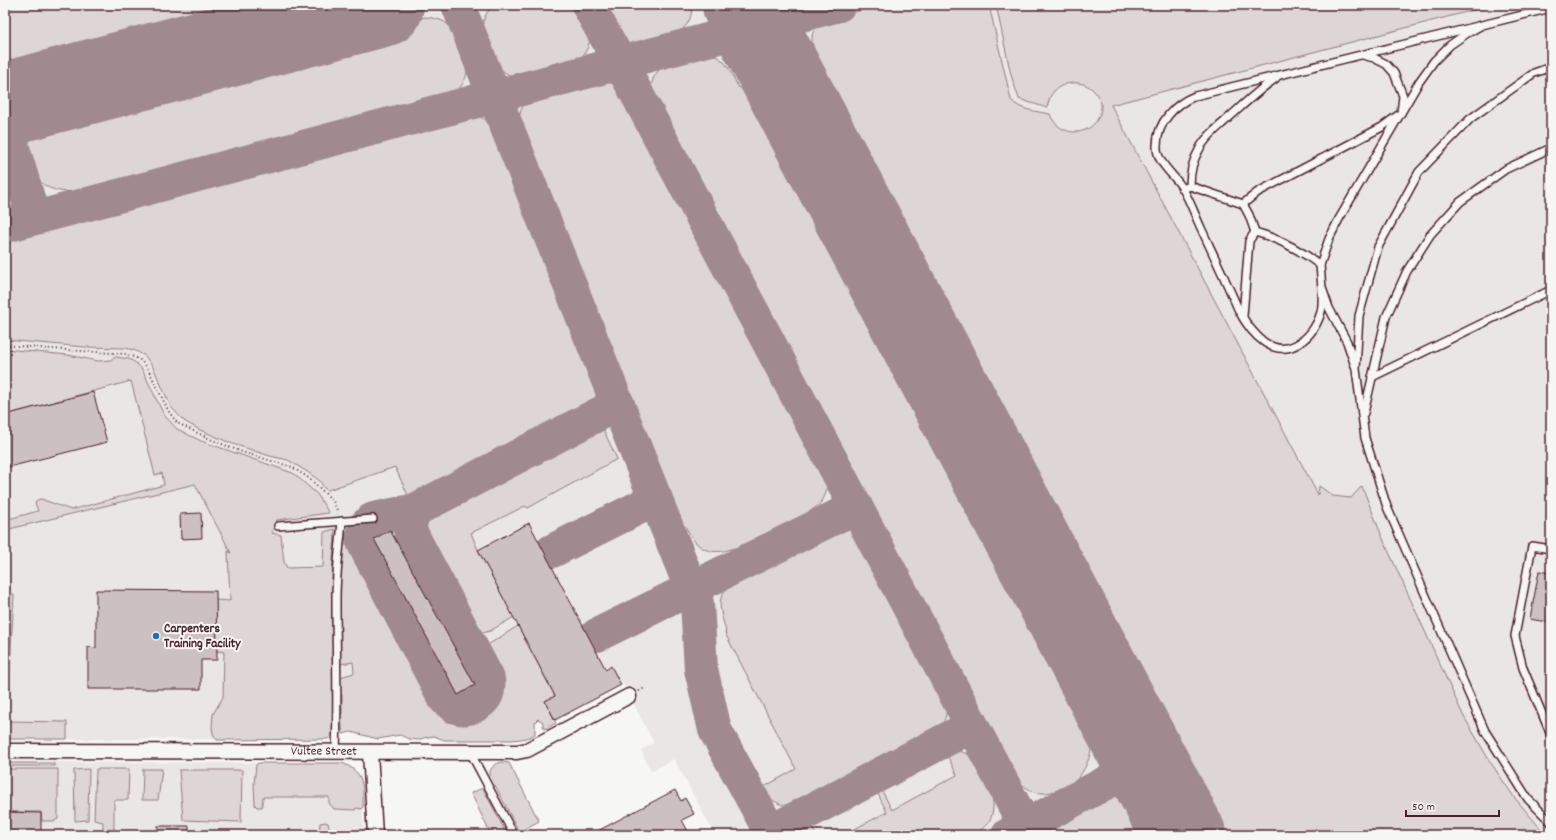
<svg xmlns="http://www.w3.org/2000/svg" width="1556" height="840" viewBox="0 0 1556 840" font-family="Dekko,sans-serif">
<rect width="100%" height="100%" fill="#f6f6f2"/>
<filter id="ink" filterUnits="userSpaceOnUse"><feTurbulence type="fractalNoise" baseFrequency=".025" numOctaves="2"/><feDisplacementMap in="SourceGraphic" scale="8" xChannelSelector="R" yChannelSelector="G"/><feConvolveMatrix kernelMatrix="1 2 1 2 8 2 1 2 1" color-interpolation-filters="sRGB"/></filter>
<g filter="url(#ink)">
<g fill="#e9e6e3">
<polygon points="5,5 1551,5 1551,835 715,835 674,759 651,771 641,750 654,743 623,683 555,720 545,701 496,725 347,714 328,714 326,739 5,739"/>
<polygon points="5,762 342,763 350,766 356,772 361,779 364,835 5,835"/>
</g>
<g fill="#ddd6d5" stroke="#947a80">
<polygon points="5,5 305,5 5,84"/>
<path d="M492 5H577C586 21 595 31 587 49 584 55 580 60 574 63L521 77 509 75 497 67 491 58 482 35V26L485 16Z"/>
<path d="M600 5H692C692 29 677 35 656 41 644 45 633 48 621 39 613 34 605 14 600 5Z"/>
<path d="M880 5H989L1011 100C1021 111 1036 111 1050 114 1061 143 1103 135 1101 103 1100 100 1098 98 1097 95 1088 80 1067 79 1054 91 1050 95 1048 103 1047 108L1019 99 1011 75 996 5H1493L1111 105 1318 495 1319 486 1333 496 1351 498 1362 486 1383 539 1463 715 1489 760 1514 797 1546 835H1209L796 59 814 49C810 38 812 31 819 22Z"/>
<path d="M425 17C432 18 441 19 446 23 457 30 468 57 467 70 467 80 459 91 451 95L95 189 94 188C83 189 70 193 60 191 31 187 18 151 36 129 45 119 63 115 75 110Z"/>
<path d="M699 53C704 53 710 53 715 55 727 60 733 78 739 88L758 78 1087 697C1096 733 1097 762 1068 789L1067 787C1059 789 1050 794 1042 793 1023 793 1012 772 1002 759L656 110C640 70 667 61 699 53Z"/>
<path d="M603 81C616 83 623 91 629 102L826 472C828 482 828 492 822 501 813 515 746 546 728 550 721 552 714 552 707 550 695 546 691 536 685 526L681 527 639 416 635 415 517 124C519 119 520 111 523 106 532 91 587 83 603 81Z"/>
<polygon points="469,113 483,118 494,126 599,386 594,403 588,409 419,499 411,502 395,467 328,490 324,488 320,481 309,473 288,460 270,456 233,444 200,430 184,421 171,407 153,367 145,356 134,350 125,348 85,347 5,340 5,236"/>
<polygon points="5,166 14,203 11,208 5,212"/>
<path d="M5 349 68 355 98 361 110 360 116 357 129 359 136 363 142 369 164 415 177 429 201 441 293 473 317 494 329 513 276 520 272 533 281 535 284 562 287 568 323 567 324 532 335 529C335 546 332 562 332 579L333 714H334L333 733 328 739 217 740 213 734 212 726 213 714 223 697 224 652 217 651 216 600 230 601 228 551 231 553 195 484 5 530V520L38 511 35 503 37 500 41 499 71 510 164 485 162 473 155 475 131 381 5 415Z"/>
<path d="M595 426 601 427 604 431 617 459 528 508 525 506 471 533 478 550 514 617 490 631 471 636 421 543C420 527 421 522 433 510L588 428Z"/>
<path d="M833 526C845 527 852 529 860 537L944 693C950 712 946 725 930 737L801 804C785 809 771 803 762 788L796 769 726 635 725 632H726C724 622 718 608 721 598 728 572 801 540 825 528Z"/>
<path d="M355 540 441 705C462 728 481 710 503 698L477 648 486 646 518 626 555 696 545 701 556 723 545 729 543 726V722L538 719 535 722V734C528 739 520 739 512 740H444L434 736 423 738 419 740 409 739 400 735 378 739 351 732 343 734 340 714H342V695L340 694V677L354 673 353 662 340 664C340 642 334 562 344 546 347 542 350 541 355 540Z"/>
<polygon points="14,594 7,721 67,722 67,739 5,739 5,595"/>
<path d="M950 750C957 751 965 752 971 756 984 765 997 799 992 814 990 824 982 829 975 835H843L887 812 875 788 879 785 892 810 957 775 946 753Z"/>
<polygon points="502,762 509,763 539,821 519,832 490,775 490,771 495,764"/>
<polygon points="5,763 53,763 55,766 5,766"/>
<path d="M258 763H342C365 772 363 786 363 807L361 809 356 808 355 810 334 809 329 803V797H263L262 807H257L255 805 254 784 256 765Z"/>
<polygon points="5,769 58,769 58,819 54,821 42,821 41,812 5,812"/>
<polygon points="89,769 88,820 75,821 74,770"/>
<polygon points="96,769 129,769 128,800 114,800 114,835 103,835 103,822 94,820"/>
<polygon points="143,769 162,769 158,800 142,800"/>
<polygon points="179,770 242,770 241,822 183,820"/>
<path d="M1123 786 1135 787 1161 835H1052C1054 831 1055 827 1057 823 1065 813 1109 792 1123 786Z"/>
<polygon points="483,788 507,835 491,835 471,793"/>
<polygon points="325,822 328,823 331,835 263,835 263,834 319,833 320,823"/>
<polygon points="810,824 816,835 800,835 804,828"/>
</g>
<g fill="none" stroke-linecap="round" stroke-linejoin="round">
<g stroke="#a08a8e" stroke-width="34">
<polyline points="458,5 697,603 701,669 715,730 772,835"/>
<polyline points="588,5 620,62 1030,835"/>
<polyline points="5,122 34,218"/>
<polyline points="5,226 839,5"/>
<path d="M415 510 409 526 412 535 488 679C488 682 489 686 488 689 487 703 468 712 455 707 452 705 448 701 445 699L366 548 362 539 366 525 373 519 415 510 618 404"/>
<polyline points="552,551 656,499"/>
<polyline points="597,635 856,507"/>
<polyline points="770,832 972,726"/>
<polyline points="1008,835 1145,762"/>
</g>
<g stroke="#a08a8e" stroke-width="84">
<polyline points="744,5 1184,835"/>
<polyline points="5,104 382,5"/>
</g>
</g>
<g fill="#ccc1c0" stroke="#4a1f2b">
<polygon points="93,392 107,442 5,468 5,415"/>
<polygon points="201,513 202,538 181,539 180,514"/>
<polygon points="529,523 606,670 611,666 621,685 555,720 545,701 555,696 478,550"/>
<polygon points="390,530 475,685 458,695 374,539"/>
<polygon points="1539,571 1551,573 1551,623 1530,619"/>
<polygon points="96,590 216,591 217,660 201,660 201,689 88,689 88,647 96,648"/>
<polygon points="675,790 681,801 685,798 694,814 682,820 690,835 590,835"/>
<polygon points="5,812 41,813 41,835 5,835"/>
<rect x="158" y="826" width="31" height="9"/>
</g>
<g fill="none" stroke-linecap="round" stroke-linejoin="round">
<g stroke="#4a1f2b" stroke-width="10">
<g id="service">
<polyline points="1551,67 1534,73 1470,119 1419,172 1378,247 1359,316 1356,369 1365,438 1387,507 1485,731 1528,799 1551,822"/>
<path d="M1190 186C1190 174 1193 160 1199 150 1204 139 1215 130 1224 122 1241 107 1257 91 1276 78"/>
<path d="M1183 189 1190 186 1243 204 1249 215 1255 232C1280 239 1299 249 1320 265"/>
<polyline points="1243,204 1258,192 1382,127 1401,113 1403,96 1394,73 1386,64 1374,58 1363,55"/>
<path d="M1322 288C1322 296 1323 304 1321 312 1315 336 1289 360 1264 342 1253 334 1245 322 1239 311 1227 283 1214 256 1201 228 1195 215 1190 201 1183 189 1175 175 1156 163 1157 146 1157 122 1175 104 1195 96L1482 25"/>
<polyline points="1243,316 1249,241 1255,232"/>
<polyline points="1355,366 1347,342 1329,308 1322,288 1320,265 1329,239 1339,219 1419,82 1434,61 1450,45 1466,34 1482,25 1551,8"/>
<polyline points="1372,377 1551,290"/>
<polyline points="1364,413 1386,317 1407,271 1430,235 1460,202 1506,169 1551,148"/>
<polyline points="278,526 373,519"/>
<polyline points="1551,549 1532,546 1515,636 1523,668 1551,735"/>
<path d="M336 752C338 701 336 649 336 598 336 572 340 547 342 521"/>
<polyline points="470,752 514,835"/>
</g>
</g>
<g stroke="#4a1f2b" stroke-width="17">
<g id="minor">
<path id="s1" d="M5 751 517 752 527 750 629 696"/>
<polyline points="370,752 375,835"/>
</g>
</g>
<g stroke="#4a1f2b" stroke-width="2" stroke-dasharray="1 3" stroke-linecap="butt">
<polyline points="5,345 52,349 126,354 139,359 147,367 169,412 177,423 212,440 242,452 292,467 310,479 333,501 338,513"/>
<polyline points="639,691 645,688"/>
</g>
<use href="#service" stroke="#f6f6f2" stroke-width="7"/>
<use href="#minor" stroke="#f6f6f2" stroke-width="14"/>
</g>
</g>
<circle fill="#1f6fb2" stroke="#f6f6f2" stroke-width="1.5" cx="156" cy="636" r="4"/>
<g text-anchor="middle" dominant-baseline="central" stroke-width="4" stroke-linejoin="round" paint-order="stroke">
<g font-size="13" font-weight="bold" fill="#4a1f2b" stroke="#f6f6f2" text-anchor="start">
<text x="164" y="629">Carpenters<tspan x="164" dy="15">Training Facility</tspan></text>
</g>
<g font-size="13" fill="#4a1f2b" stroke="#f6f6f2">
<text stroke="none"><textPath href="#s1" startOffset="319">Vultee Street</textPath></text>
</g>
</g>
<rect width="1556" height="840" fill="none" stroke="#f6f6f2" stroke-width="20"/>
<rect x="10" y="10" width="1536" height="820" fill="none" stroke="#4a1f2b" stroke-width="1.5" filter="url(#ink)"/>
<path d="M1406 810v6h93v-6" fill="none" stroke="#4a1f2b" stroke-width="2"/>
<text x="1412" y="810" font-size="12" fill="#4a1f2b" stroke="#f6f6f2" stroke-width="3" paint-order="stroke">50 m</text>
</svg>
